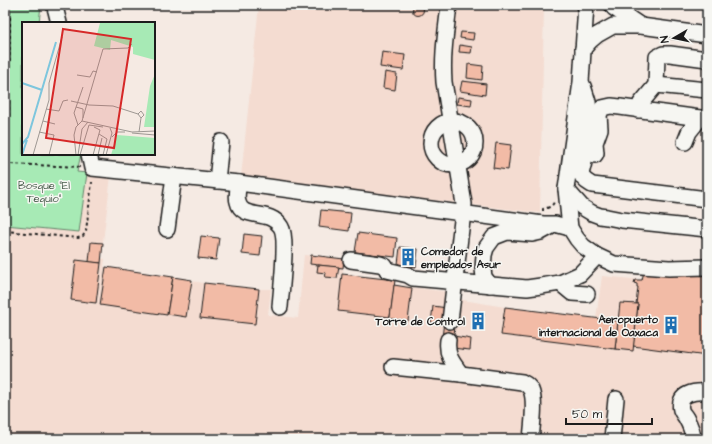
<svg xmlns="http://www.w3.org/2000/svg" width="712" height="444" viewBox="0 0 712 444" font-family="'Architects Daughter',sans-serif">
<rect width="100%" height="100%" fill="#f5eae3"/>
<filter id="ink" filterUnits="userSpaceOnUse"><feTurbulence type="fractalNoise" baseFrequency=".025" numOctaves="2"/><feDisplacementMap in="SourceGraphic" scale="8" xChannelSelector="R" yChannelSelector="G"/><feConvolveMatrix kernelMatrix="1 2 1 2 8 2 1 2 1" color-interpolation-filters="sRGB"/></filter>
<g filter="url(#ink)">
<g fill="#f4dcd1">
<polygon points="259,5 544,5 540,213 241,177"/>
<polygon points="87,173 111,176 101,258 105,259 104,267 204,283 259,289 271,289 268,315 298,318 304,255 344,259 343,274 395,280 394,285 448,292 457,299 505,307 596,318 602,276 642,280 644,271 707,274 707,439 5,439 5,225 79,232"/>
</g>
<polygon fill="#a7eab5" stroke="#628368" points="5,5 41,5 39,23 23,23 23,154 81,154 77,172 87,173 79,232 5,225"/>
<g fill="#f2bba6" stroke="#1c1c1c">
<circle cx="418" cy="10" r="5.5"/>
<polygon points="461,32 474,33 473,40 460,38"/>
<polygon points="460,45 472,47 471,53 459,52"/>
<polygon points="382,52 405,55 403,70 380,67"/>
<polygon points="468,64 483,66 482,80 467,78"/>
<polygon points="385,72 397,74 395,90 383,88"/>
<polygon points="462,81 486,84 485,95 460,91"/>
<polygon points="458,97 472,99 471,106 457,104"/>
<polygon points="496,143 511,145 508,170 493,168"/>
<polygon points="321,210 351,213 349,231 319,227"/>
<polygon points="358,233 397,238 395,257 355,252"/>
<polygon points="244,234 262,236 260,256 242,254"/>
<polygon points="201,236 219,238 216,260 198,258"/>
<polygon points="91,242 103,243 101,263 89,262"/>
<polygon points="400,247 418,249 416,267 398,264"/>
<polygon points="311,255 344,259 343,268 310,264"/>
<polygon points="76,260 101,263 96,303 71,300"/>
<polygon points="318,265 339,267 337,278 325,277 326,273 317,272"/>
<polygon points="106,267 173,277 167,315 100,305"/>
<polygon points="644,271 707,274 707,356 633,346 638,304 636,304 638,287 637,287 637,284 634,283 635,280 642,280"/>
<polygon points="342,274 395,280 390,317 338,311"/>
<polygon points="173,277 192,280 186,317 167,314"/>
<polygon points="204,283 259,289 255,324 200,318"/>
<polygon points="394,285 412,288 408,321 392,319 390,317"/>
<polygon points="620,303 638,304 633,351 615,349"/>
<polygon points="433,306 447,308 444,324 431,323"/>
<polygon points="505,307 618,321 615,349 501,335"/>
<polygon points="475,313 484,314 482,329 473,329"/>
<polygon points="444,320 456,321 453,340 442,339"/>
<polygon points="454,336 471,339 470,350 452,348"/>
</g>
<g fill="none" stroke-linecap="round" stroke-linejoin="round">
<g stroke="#1c1c1c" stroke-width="18">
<g id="minor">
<polyline points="54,5 56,11 59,23"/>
<path d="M449 5C446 32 442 55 444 82L464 204 450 321"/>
<polyline points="586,5 581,82 566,189 570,228 577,239 583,246 597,256 614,264 669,268 707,267"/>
<polyline points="612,5 614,8 641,26"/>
<polyline points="583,49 590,41 597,35 613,26 641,26 707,35"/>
<polyline points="656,85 707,90"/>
<polyline points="583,86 588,102 589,113 588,129 584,162 581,174 583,178 586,181 592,185 601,186 707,199"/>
<polyline points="638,110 641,103 656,85 657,57 663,54 670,54 707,59"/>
<circle cx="453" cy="143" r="22"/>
<polyline points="685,142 689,132 697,122 698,118"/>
<polyline points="89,154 92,168 239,183 543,224 555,224 570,228"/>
<polyline points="595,155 596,153 595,143 600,129 599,115 602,108 611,106 620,107 707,119"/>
<polyline points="217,181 221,142"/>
<path d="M239 183C238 189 236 196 238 202 242 221 270 208 281 227 288 238 281 291 280 307"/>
<polyline points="566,189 582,207 592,213 600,216 607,217 622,220 707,229"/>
<polyline points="167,229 174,176"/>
<polyline points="351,260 380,264 385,266 387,270 408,275 413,278 527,288 541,286 560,283 580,274 597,256"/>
<polyline points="560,283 572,293 587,294"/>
<polyline points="490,285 484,277 483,269 484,255 486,248 494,237 507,232 532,234 541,232 552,226"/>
<path d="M448 340C446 355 452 362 461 374L522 382C526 384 529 386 531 390 536 401 532 427 531 439"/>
<polyline points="393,367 461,374"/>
<polyline points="612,439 616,399"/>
<path d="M693 439C693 431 690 425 686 418 685 416 682 413 681 410 677 393 695 391 707 392"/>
</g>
</g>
<g stroke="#1c1c1c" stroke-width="2" stroke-dasharray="3 3" stroke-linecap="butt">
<polyline points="10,5 8,164 80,167"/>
<polyline points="5,192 8,164"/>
<path d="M543 211V209C547 208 552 207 554 202"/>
<polyline points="5,231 78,238 83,236 86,231 92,182"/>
</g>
<use href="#minor" stroke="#f6f6f2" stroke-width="15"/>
</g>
</g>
<defs>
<g id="building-bare" transform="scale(1.38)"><path d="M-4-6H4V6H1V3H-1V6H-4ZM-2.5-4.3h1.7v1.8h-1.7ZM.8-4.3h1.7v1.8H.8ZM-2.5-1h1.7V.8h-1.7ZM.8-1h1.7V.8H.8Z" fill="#1f6fb2" stroke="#f6f6f2" stroke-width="2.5" paint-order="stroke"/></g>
</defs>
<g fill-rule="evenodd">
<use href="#building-bare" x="408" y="257"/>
<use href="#building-bare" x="478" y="321"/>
<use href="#building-bare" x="671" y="325"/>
</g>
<g text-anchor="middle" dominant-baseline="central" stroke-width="3" stroke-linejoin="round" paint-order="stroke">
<g font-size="11" fill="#465a4a" stroke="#f6f6f2">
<text x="44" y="185">Bosque "El<tspan x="44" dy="13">Tequio"</tspan></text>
</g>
<g font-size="11" font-weight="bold" fill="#1c1c1c" stroke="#f6f6f2" text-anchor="end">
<text x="421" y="251" text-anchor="start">Comedor de<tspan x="421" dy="13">empleados Asur</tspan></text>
<text x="658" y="319">Aeropuerto<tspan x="658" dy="13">internacional de Oaxaca</tspan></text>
<text x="465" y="321">Torre de Control</text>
</g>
</g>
<g transform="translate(22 22)">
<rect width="133" height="133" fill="#f5eae3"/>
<path d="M75 0H133V38L111 32V25L89 18 88 28 72 24 78 1ZM133 52V105H122L128 64ZM95 113 133 116V133H89Z" fill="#a7eab5"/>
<path fill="none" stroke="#7dc6dd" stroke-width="2" d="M0 61 20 68M0 122 6 115 34 20M0 133 5 118"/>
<path fill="none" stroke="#9e9893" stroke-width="1" d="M55 53 68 55 71 49 75 50M49 79 67 83 91 84 116 92M54 85 61 87V96M24 87 37 89 41 79 46 78M21 99 33 102M60 99 81 27 106 26 110 22M56 103 52 91 61 65M17 110 32 113 27 133M117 110 119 96 116 92 119 89 122 93 119 96M110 111 133 113M77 112 85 117 81 133M90 115 95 110H103M11 133 27 78V61L40 15M54 133 52 113 54 105 60 99 110 110 133 109M56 133 60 107 66 100M58 133 67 103 81 105M71 133 78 108 72 105M76 133 80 116M84 133 90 111 88 106"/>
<path fill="#d62828" fill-opacity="0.15" stroke="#d62828" stroke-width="2" d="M41 7 109 17 92 126 24 116Z"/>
<rect width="133" height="133" fill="none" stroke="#1c1c1c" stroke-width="2"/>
</g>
<rect width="712" height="444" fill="none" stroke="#f6f6f2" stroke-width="20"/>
<rect x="10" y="10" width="692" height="424" fill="none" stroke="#1c1c1c" stroke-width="1.5" filter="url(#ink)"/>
<g transform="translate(674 38) rotate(261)" stroke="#f6f6f2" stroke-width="3" paint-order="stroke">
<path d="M0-3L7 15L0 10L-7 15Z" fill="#1c1c1c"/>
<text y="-6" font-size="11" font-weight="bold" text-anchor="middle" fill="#1c1c1c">N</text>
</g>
<path d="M566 418v6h86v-6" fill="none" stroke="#1c1c1c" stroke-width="2"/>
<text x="572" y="418" font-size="12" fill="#1c1c1c" stroke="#f6f6f2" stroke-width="3" paint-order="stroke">50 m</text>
</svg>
